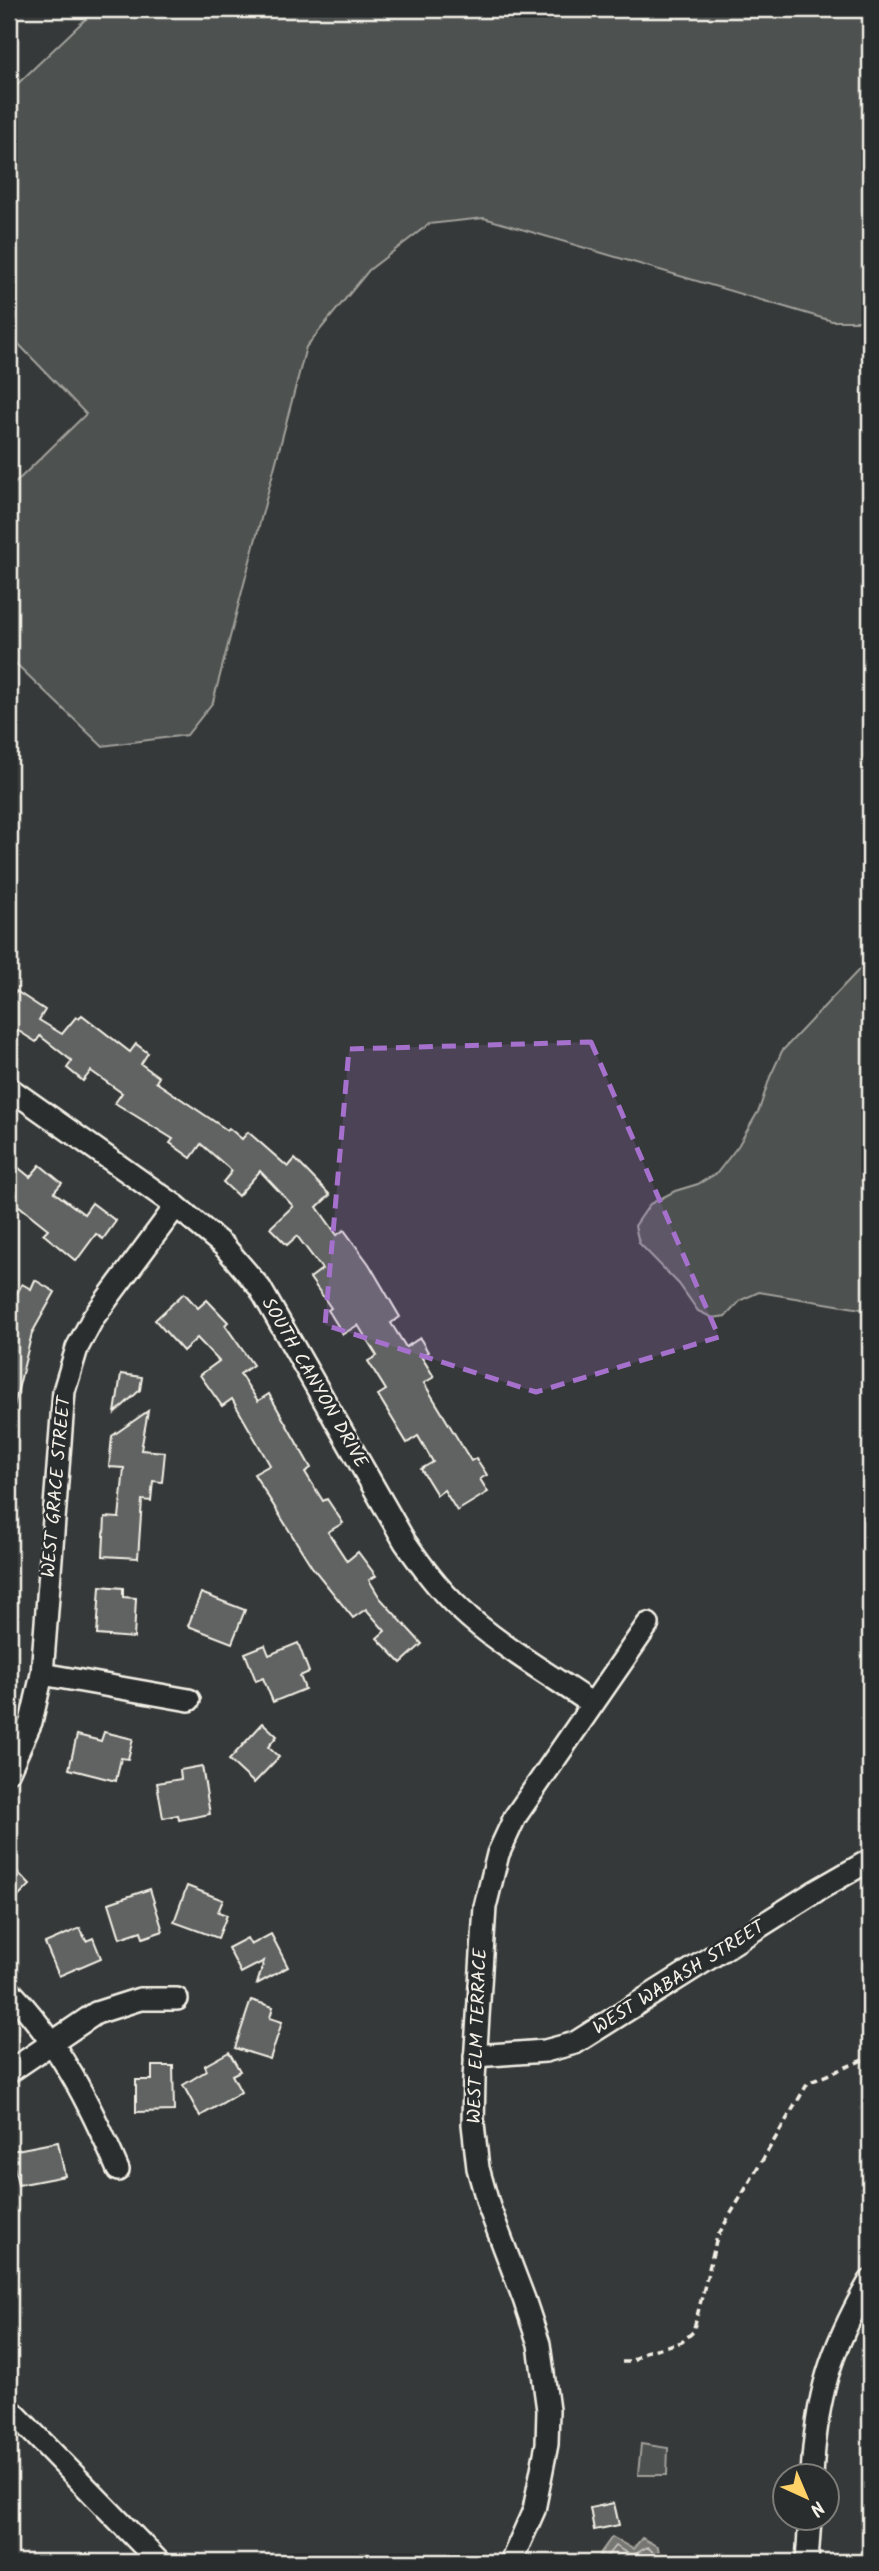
<svg xmlns="http://www.w3.org/2000/svg" width="879" height="2571" viewBox="0 0 879 2571" font-family="Kalam,sans-serif">
<rect width="100%" height="100%" fill="#363939"/>
<filter id="ink" filterUnits="userSpaceOnUse"><feTurbulence type="fractalNoise" baseFrequency=".0143" numOctaves="2"/><feDisplacementMap in="SourceGraphic" scale="14" xChannelSelector="R" yChannelSelector="G"/><feConvolveMatrix kernelMatrix="1 2 1 2 8 2 1 2 1" color-interpolation-filters="sRGB"/></filter>
<g filter="url(#ink)">
<g fill="#4e514f" stroke="#a1a19c" stroke-width="2">
<polygon points="96,9 870,9 870,321 832,321 484,218 429,224 369,270 306,347 213,702 187,735 102,746 9,657 9,489 86,414 9,334 9,92"/>
<polygon points="870,958 870,1313 861,1309 759,1292 741,1300 726,1316 713,1318 698,1311 679,1284 639,1243 635,1226 650,1204 675,1191 698,1184 717,1173 738,1146 759,1110 770,1077 782,1051"/>
<polygon points="641,2444 668,2448 667,2475 638,2475"/>
</g>
<polygon fill="#757572" stroke="#a8a7a1" stroke-width="2" points="612,2537 633,2549 642,2538 658,2547 660,2559 658,2562 603,2562 599,2555"/>
<g fill="none" stroke-linecap="round" stroke-linejoin="round">
<polyline stroke="#c1bfb9" stroke-width="2" points="606,2562 607,2556 615,2546 632,2556 647,2547 652,2551 653,2562"/>
</g>
<g fill="#616362" stroke="#f4f1e8" stroke-width="2">
<polygon points="16,991 45,1010 39,1020 62,1034 76,1017 79,1019 82,1015 130,1052 136,1044 148,1053 141,1064 159,1077 156,1082 227,1130 229,1128 242,1139 248,1132 288,1167 295,1159 330,1195 317,1207 337,1235 344,1230 369,1264 400,1317 391,1323 406,1347 420,1338 428,1352 421,1356 434,1377 424,1383 471,1461 476,1458 487,1475 480,1479 488,1492 457,1511 444,1490 437,1495 421,1469 433,1462 418,1436 407,1443 378,1395 386,1390 368,1361 377,1356 358,1325 343,1334 328,1310 331,1308 310,1278 322,1269 297,1236 287,1245 270,1228 293,1206 260,1171 238,1196 223,1182 232,1171 201,1144 191,1158 170,1143 173,1139 115,1103 122,1093 91,1071 83,1081 67,1068 72,1061 40,1036 36,1042 9,1025 9,1002"/>
<polygon points="9,1160 30,1177 40,1165 62,1183 54,1192 84,1214 92,1203 116,1221 103,1239 96,1234 76,1261 43,1234 48,1229 19,1206 9,1219"/>
<polygon points="35,1280 55,1292 32,1333 14,1406 9,1405 9,1308 22,1284 31,1289"/>
<polygon points="184,1293 198,1308 207,1300 228,1322 225,1325 253,1365 240,1374 258,1401 269,1394 311,1468 305,1472 323,1501 327,1499 343,1523 328,1532 347,1561 358,1552 376,1576 369,1580 380,1598 422,1644 401,1663 377,1638 385,1631 366,1609 353,1618 312,1567 254,1474 270,1465 232,1399 222,1406 200,1375 219,1361 197,1338 183,1351 155,1320"/>
<polygon points="121,1374 142,1377 140,1390 115,1413"/>
<polygon points="148,1411 141,1450 165,1452 162,1482 153,1481 151,1501 142,1500 138,1558 103,1556 105,1517 119,1518 124,1468 109,1467 112,1436"/>
<polygon points="100,1586 123,1588 123,1597 136,1598 134,1638 97,1635"/>
<polygon points="201,1593 245,1610 232,1643 188,1626"/>
<polygon points="298,1643 309,1672 300,1676 305,1689 273,1702 263,1678 256,1681 245,1653 265,1645 269,1655"/>
<polygon points="263,1723 277,1736 268,1747 279,1757 254,1783 229,1760"/>
<polygon points="104,1732 133,1739 128,1759 121,1758 116,1781 69,1769 77,1735 101,1741"/>
<polygon points="202,1766 210,1814 179,1820 178,1815 163,1818 157,1783 181,1779 180,1770"/>
<polygon points="9,1863 30,1885 9,1906"/>
<polygon points="187,1886 223,1900 218,1912 227,1915 218,1938 174,1922"/>
<polygon points="150,1889 163,1931 143,1938 141,1931 120,1938 109,1903"/>
<polygon points="80,1928 86,1941 93,1938 101,1958 59,1976 45,1943"/>
<polygon points="271,1934 288,1967 257,1984 264,1961 241,1973 228,1948 247,1938 251,1945"/>
<polygon points="251,2000 273,2007 270,2018 282,2022 270,2059 235,2048"/>
<polygon points="229,2052 240,2071 232,2075 241,2092 200,2116 183,2085 206,2071 204,2066"/>
<polygon points="152,2066 173,2066 174,2111 136,2112 136,2080 152,2080"/>
<polygon points="58,2142 65,2176 18,2185 11,2151"/>
<polygon points="614,2503 619,2525 594,2530 590,2508"/>
</g>
<g fill="none" stroke-linecap="round" stroke-linejoin="round">
<g stroke="#f4f1e8" stroke-width="26">
<g id="minor">
<path d="M9 1088 176 1206 224 1246 260 1288 405 1542C421 1565 438 1589 460 1609 499 1646 548 1673 592 1704"/>
<polyline points="42,1674 189,1700"/>
<polyline points="9,1771 31,1722 42,1674 64,1391 77,1348 93,1318 176,1206"/>
<path d="M9 1990C59 2042 90 2104 118 2170"/>
<polyline points="475,2056 545,2051 575,2043 816,1891 870,1860"/>
<polyline points="9,2072 96,2013 140,1999 177,1999"/>
<polyline points="9,2408 159,2562"/>
<path d="M812 2476C816 2397 830 2350 870 2281"/>
<polyline points="511,2562 534,2510 547,2444 548,2410 539,2344 524,2299 489,2207 478,2168 473,2124 474,2079 485,1907 498,1854 515,1817 648,1624"/>
<polyline points="807,2562 810,2518"/>
</g>
</g>
<polyline stroke="#f4f1e8" stroke-width="3.5" stroke-dasharray="7 5" stroke-linecap="butt" points="622,2362 630,2362 645,2352 682,2342 693,2332 717,2237 808,2083 870,2057"/>
<use href="#minor" stroke="#2a2d2e" stroke-width="21"/>
</g>
</g>
<path fill="#a571cd" fill-opacity="0.2" stroke="#a571cd" stroke-width="5" stroke-dasharray="14 9" stroke-linejoin="round" d="M591 1042 719 1337 536 1392 325 1325 349 1049Z"/>
<g text-anchor="middle" dominant-baseline="central" stroke-width="5" stroke-linejoin="round" paint-order="stroke">
<g font-size="19" fill="#f4f1e8" stroke="#2a2d2e">
<text transform="translate(314 1383) rotate(60)">SOUTH CANYON DRIVE</text>
<text transform="translate(57 1487) rotate(-85)">WEST GRACE STREET</text>
<text transform="translate(679 1978) rotate(-32)">WEST WABASH STREET</text>
<text transform="translate(478 2036) rotate(-88)">WEST ELM TERRACE</text>
</g>
</g>
<rect width="879" height="2571" fill="none" stroke="#2a2d2e" stroke-width="35"/>
<rect x="18" y="18" width="844" height="2536" fill="none" stroke="#f4f1e8" stroke-width="2.5" filter="url(#ink)"/>
<g transform="translate(806 2497) rotate(136)"><circle r="33" fill="#2a2d2e" stroke="#7b7b78" stroke-width="2"/>
<path d="M0-5L12 26L0 18L-12 26Z" fill="#ffd166"/>
<text y="-10" font-size="19" font-weight="bold" text-anchor="middle" fill="#f4f1e8">N</text>
</g>
</svg>
